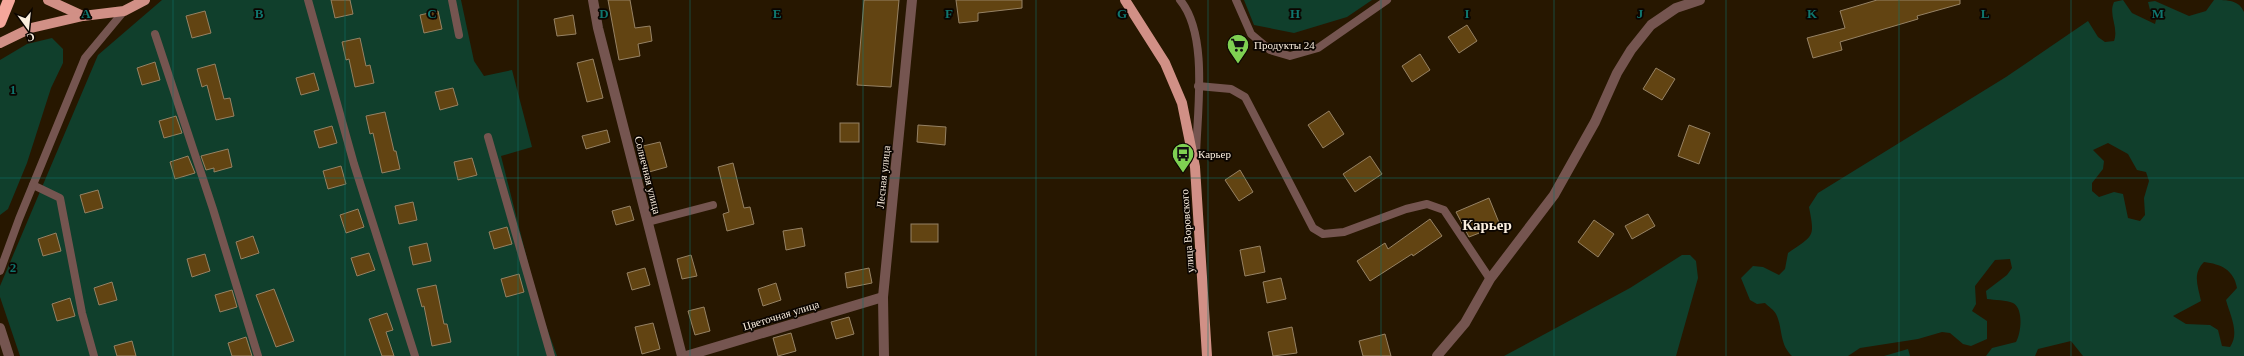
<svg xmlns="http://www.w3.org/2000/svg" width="2244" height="356" viewBox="0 0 2244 356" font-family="Georgia,serif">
<rect width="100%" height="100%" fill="#271700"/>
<g fill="#103f2c" fill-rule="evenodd">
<polygon points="162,0 461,0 474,61 484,76 512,70 532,147 501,156 539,306 557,356 20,356 0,297 0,286 98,55"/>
<polygon points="1244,0 1372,0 1347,17 1294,33 1254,25"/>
<path d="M2123 0 2132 13 2155 24 2157 16 2150 10 2148 2 2155 1 2189 16 2206 11 2214 0C2228 0 2239 0 2244 12V356H2083L2071 341 2038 349 2035 356H1986L1992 348 2016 342C2021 333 2024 309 2013 303 2006 300 1995 300 1987 299L1986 291 2007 275 2012 268 2010 259 1995 260 1975 286 1976 304 1972 311 1987 321V339L1971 346 1963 344 1950 333 1942 332 1918 339 1860 348 1848 356H1792C1779 344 1783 328 1776 314 1774 310 1768 306 1765 303L1757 304 1750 300 1741 278 1753 266 1763 267 1779 275 1785 269 1788 253C1814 235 1815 238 1809 207L1818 193 2006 77 2088 21 2098 37 2105 42 2114 41C2119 27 2108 15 2114 2ZM2108 143 2128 154 2137 170 2146 172 2149 181 2144 198 2145 215 2140 221 2128 218 2123 194 2114 192 2099 197 2092 191V183L2103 169 2104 161 2093 150ZM2204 262C2221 264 2234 270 2237 288L2226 300C2230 315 2240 333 2230 347L2222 346 2218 330 2210 325 2186 324 2173 316 2201 301C2198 286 2192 274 2204 262Z"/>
<polygon points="52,38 63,49 63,63 51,88 27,163 8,209 0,215 0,60 27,44"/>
<polygon points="1682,255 1690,255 1696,261 1698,278 1676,356 1504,356 1630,288"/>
<polygon points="1908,349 1910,356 1884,356"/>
</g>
<g fill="#624412" stroke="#968264">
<polygon points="331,0 350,0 353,14 335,18"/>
<polygon points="608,0 630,0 635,28 650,26 652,41 638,44 640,56 619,60"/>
<polygon points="864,0 899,0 891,87 857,85"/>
<polygon points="956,0 1022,0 1022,8 978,13 978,21 959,23"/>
<polygon points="1877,0 1960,0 1960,4 1917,16 1918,19 1840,42 1842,50 1813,58 1807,38 1845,28 1840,11"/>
<polygon points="205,11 211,33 192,38 186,16"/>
<polygon points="438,11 442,29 424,33 420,15"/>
<polygon points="573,15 576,34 557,36 554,19"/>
<polygon points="1467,25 1477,41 1459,53 1448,37"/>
<polygon points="360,38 366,66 370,65 374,83 355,87 349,59 346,60 342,42"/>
<polygon points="1420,54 1430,70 1412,82 1402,66"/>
<polygon points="593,59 603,98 587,102 577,63"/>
<polygon points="155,62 160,80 142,85 137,68"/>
<polygon points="215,64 224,99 230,98 234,116 216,120 207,85 202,87 197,69"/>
<polygon points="1656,68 1675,79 1662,100 1643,89"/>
<polygon points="314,73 319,90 301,95 296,78"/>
<polygon points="453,88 458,105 440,110 435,92"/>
<polygon points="1329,111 1344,134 1323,148 1308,125"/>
<polygon points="385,112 394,151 396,151 400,169 382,173 373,133 370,134 366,116"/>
<polygon points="176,116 182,133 164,138 159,121"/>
<rect x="840" y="123" width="19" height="19"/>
<polygon points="918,125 946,127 945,145 917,142"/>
<polygon points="1689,125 1710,133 1699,164 1678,156"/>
<polygon points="332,126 337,143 319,148 314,131"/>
<polygon points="607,130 610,142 586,149 582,136"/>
<polygon points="660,142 667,167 649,172 643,146"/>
<polygon points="228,149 232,167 214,172 214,168 206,170 201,156"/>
<polygon points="188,156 195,173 175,179 170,162"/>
<polygon points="1370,156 1382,174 1355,192 1343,174"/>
<polygon points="472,158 477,175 458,180 454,162"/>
<polygon points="733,163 744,208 750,207 754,224 727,231 723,214 729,212 718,167"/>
<polygon points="341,166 346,184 328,189 323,171"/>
<polygon points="1240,170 1253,192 1239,201 1225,180"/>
<polygon points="98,190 103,208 85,213 80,195"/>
<polygon points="1489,198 1500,225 1469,237 1456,212"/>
<polygon points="413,202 417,220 399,224 395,206"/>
<polygon points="630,206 634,220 616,225 612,211"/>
<polygon points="358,209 364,227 346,233 340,215"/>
<polygon points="1648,214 1655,226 1632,239 1625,226"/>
<polygon points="1430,219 1442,236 1413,256 1412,254 1370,281 1357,261 1385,243 1388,249"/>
<polygon points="1594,220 1614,234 1598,257 1578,242"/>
<rect x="911" y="224" width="27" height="18"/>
<polygon points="507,227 512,244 494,249 489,232"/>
<polygon points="802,228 805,246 786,250 783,231"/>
<polygon points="56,233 61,251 43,256 38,239"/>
<polygon points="253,236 259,253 241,259 236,242"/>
<polygon points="427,243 431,261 413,265 409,247"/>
<polygon points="1260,246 1265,272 1245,276 1240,250"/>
<polygon points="369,253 375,270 357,276 351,258"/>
<polygon points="205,254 210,271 192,277 187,259"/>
<polygon points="691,255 697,276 682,279 677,259"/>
<polygon points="645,268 650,285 632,290 627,273"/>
<polygon points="869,268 872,283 847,288 845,273"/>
<polygon points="519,274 524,292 506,297 501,279"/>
<polygon points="1281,278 1286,299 1267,303 1263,282"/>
<polygon points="112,282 117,300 99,305 94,288"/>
<polygon points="776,283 781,300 763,306 758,289"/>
<polygon points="436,285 444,324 447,324 451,342 432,346 424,306 422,307 417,289"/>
<polygon points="274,289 294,341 276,347 256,295"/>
<polygon points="232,290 237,307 220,312 215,295"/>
<polygon points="70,298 75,316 57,321 52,304"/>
<polygon points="704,307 710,331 695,335 688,311"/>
<polygon points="387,313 393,330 386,332 394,356 382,356 369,319"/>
<polygon points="849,317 854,334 836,339 831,322"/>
<polygon points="653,323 660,349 642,354 635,327"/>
<polygon points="1292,327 1297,353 1273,356 1268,332"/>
<polygon points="791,333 796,351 778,356 773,338"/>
<polygon points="1385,334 1391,356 1363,356 1359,341"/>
<polygon points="246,337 252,356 232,356 228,343"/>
<polygon points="132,341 136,356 117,356 114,346"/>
</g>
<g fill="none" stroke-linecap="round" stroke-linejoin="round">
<g stroke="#755550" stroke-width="8">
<polyline points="308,0 354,164 415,356"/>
<polyline points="452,0 459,35"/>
<path d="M1180 0C1209 35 1197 112 1196 156"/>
<polyline points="1236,0 1251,34 1270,50 1290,56 1318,48 1387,0"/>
<polyline points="155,34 213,209 258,356"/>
<polyline points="1198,86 1231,89 1245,97 1313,228 1323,234 1344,232 1406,209 1427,204 1444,210 1490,279"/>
<polyline points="488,137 551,356"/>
<polyline points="33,185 60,198 82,313 94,356"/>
<polyline points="648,222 713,205"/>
<polyline points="0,271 19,219 85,58 124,11"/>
</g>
<g stroke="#755550" stroke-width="10">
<polyline points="593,0 598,28 682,356"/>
<polyline points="0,328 9,356"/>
<polyline points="686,356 883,297"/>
<polyline points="884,356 883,297 912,0"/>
<polyline points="1437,356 1465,323 1490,279 1554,195 1595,122 1617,73 1631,50 1651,25 1676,8 1700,0"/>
</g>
<g stroke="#d19086" stroke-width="10">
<polyline points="48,0 83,16"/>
<polyline points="1125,0 1165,63 1182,103 1195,167 1207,356"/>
<polyline points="0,43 31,28 83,16 124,11 145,0"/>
</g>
<polyline stroke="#f5a79b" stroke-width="12" points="0,22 9,0"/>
</g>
<path fill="none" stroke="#0f766e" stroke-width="1" stroke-opacity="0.55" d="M173 0V356M345 0V356M518 0V356M690 0V356M863 0V356M1036 0V356M1208 0V356M1381 0V356M1554 0V356M1726 0V356M1899 0V356M2071 0V356M0 178H2244"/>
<defs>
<g id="supermarket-pin" transform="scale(1.15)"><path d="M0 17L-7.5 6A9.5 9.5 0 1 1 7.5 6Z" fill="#7fd052" stroke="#0b0500"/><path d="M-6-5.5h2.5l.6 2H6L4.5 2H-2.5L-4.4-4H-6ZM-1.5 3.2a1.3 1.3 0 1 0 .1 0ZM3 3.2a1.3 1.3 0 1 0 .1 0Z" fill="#111"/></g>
<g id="bus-pin" transform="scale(1.15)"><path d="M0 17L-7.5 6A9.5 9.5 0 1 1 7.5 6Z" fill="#7fd052" stroke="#0b0500"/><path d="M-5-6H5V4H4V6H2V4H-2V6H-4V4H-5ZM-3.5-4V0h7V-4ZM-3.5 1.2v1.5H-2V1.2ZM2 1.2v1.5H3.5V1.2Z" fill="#111"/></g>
</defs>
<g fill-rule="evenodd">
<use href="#supermarket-pin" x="1238" y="45"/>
<use href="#bus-pin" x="1183" y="154"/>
</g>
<g text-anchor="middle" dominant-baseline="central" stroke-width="3.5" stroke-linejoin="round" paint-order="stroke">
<g font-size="11" fill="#faeede" stroke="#0b0500" text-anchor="start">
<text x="1254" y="45">Продукты 24</text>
<text x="1198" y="154">Карьер</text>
</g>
<g font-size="11" fill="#faeede" stroke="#0b0500">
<text transform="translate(648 175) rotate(76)">Солнечная улица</text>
<text transform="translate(883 177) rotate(-84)">Лесная улица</text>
<text transform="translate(1187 231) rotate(-94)">улица Воровского</text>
<text transform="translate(781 315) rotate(-17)">Цветочная улица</text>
</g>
<g font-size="15" font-weight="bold" fill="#faeede" stroke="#0b0500">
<text x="1487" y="225">Карьер</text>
</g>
</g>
<g font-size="13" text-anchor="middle" font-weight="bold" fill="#0f766e" stroke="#0b0500" stroke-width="3.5" stroke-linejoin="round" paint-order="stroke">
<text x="86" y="18">A</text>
<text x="259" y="18">B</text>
<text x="432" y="18">C</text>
<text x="604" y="18">D</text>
<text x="777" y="18">E</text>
<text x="949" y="18">F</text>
<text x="1122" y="18">G</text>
<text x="1295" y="18">H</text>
<text x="1467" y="18">I</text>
<text x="1640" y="18">J</text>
<text x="1812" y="18">K</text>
<text x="1985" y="18">L</text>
<text x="2158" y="18">M</text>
<text x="13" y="94">1</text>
<text x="13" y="272">2</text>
</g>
<g transform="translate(28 28) rotate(165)" stroke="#0b0500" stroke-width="3" paint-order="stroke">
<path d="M0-3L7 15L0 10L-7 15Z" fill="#faeede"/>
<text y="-6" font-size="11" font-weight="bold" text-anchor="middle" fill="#faeede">С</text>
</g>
</svg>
